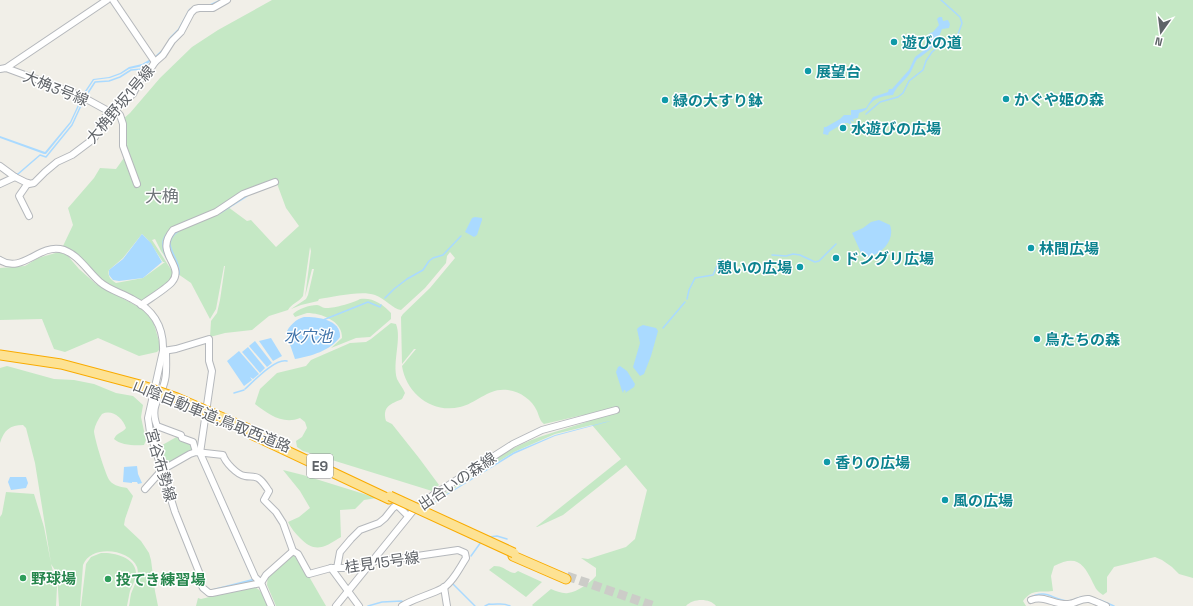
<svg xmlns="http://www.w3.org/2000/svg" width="1193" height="606" viewBox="0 0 1193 606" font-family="'Space Grotesk','Noto Sans JP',sans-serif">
<rect width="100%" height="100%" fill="#f1efe8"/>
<g fill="#c5e8c5" fill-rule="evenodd">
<path d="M272 0H1193V578L1179 574 1172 567 1162 560 1155 557 1114 567 1107 577V592L1103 595C1097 591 1096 589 1093 583 1083 562 1076 555 1054 566L1051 576 1053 591C1039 593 1033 588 1023 601L1026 606H716C710 598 693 598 686 606H533L532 605 551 589C556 591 563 594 568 593 577 592 590 583 596 576V568L581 558 588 559 626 547 635 539 647 490 626 465 563 515 537 527H536L621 459 592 425 555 434 514 452 445 494V493C470 477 495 457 522 444 544 434 567 429 589 421L583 415 544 424C540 421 539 416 537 411 532 400 521 392 508 390 489 387 477 403 460 407 432 414 406 393 402 366L416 349H414L402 364 401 317 403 314 430 288 455 258 450 252 447 256 446 263 425 288 401 310C393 309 384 298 375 295 361 290 334 297 319 299L318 301 301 305 291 309 306 299 308 295 314 269H312L305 297 311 251 310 247 303 296C299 302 291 304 288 310L269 316 252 330 225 333 210 337 211 321 217 313 220 300 225 266H224L216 309 210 319 191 283 178 274 168 250V244L175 232 228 207 247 221 251 220 276 247 299 226 286 208 276 181 170 230C158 244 165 254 173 268L161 251 155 239 152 240 174 274 169 283 142 301C129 298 110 288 100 279 88 269 79 252 63 246L73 225 68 208 94 178 100 168 116 169 126 155 125 149 128 143 125 148 123 119 130 113 160 78 192 47 218 30ZM142 234C152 243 155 251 163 262H165L143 278 116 283C111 280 107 276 109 270L123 258Z"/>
<polygon points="59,252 67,255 79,269 96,284 146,311 154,324 160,345 159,350 157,352 139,356 98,338 65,352 54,349 42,319 0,320 0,268 25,266 38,258"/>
<path d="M360 299C372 297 383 304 391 313V319L370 337 356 338 331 348 342 338C343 321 321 313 307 313 303 314 299 316 295 317L293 314C298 309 309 305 317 305 320 305 322 308 325 308 332 309 353 303 360 299Z"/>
<path d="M391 323 396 324C402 339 392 362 397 379 399 383 403 388 405 393L402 399C391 404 382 406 386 421L392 424 419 458 439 485 432 491 303 451 297 447 296 441 302 437 307 428 305 422 300 418C283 425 268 414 255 404L260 389 277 373 306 366 311 360 350 343 366 342 371 339Z"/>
<path d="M7 366 54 379 74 380 94 384 116 393 133 396 143 405 141 417 146 440 144 445C135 446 120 445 114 439 117 432 123 433 126 428 123 418 112 409 102 414 98 419 95 425 94 431 94 437 106 477 110 481 114 486 122 487 127 488L133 496 125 519 124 525 141 541 149 553 151 560 155 591 158 606H129C130 602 130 598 131 594 134 585 140 576 137 567 130 549 91 544 83 565L80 606H59L57 573 51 564 57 587 56 606H0V517L2 514 6 492 34 494 44 527 51 563 35 463 26 428 23 425C10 425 4 430 0 443V368Z"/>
<polygon points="180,435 192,440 194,449 164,467 157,448"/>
<path d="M283 470 303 475 377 498 364 500 355 509 340 510 341 537C325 547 315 554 300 538 295 533 291 528 288 522L299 517 310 508 300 491Z"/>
<path d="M101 553C115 552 138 558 136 576 135 581 132 586 130 591 129 595 128 601 127 606H81L86 564 91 557Z"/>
<polygon points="296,554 326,606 276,606 267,585 268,575 291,555"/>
<path d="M494 566C505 566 506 572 515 573L518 571 542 582 526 597 489 570Z"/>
<path d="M251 587C261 587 264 597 268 606H196L198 598 201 599Z"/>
</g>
<g fill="#aadaff">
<polygon points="219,0 222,0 209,7 196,6 163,52 152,61 143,66 129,69 121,74 110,78 94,80 84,95 71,123 46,154 44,154 0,138 0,136 45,152 70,122 83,94 93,79 109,77 120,73 129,67 142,64 154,57 164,48 170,37 178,29 189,9 196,5 208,5"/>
<path d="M939 17H942L943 21 948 20 950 24 949 28 942 29C937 44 930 51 917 59 914 64 912 71 908 76 902 83 896 87 893 95 886 95 876 98 872 102 865 109 870 109 859 113L858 118 853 119 854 122 850 120 852 124H849L848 123H844L829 132 828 135 823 134 824 127H826L840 119 844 115H851V110H856L866 108 873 97 888 92 889 89H892L909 70 915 57 923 51 927 36 930 33 933 32 939 25 937 19Z"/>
<polygon points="475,217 482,218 482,220 477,235 474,237 465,232 472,218"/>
<path d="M879 220 890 225C896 241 879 258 863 257L852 233 863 228 871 222Z"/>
<polygon points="142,234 151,243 162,262 143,278 119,281 113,280 109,275 109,270 123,259"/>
<path d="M304 317C317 317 341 319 340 337 330 351 311 356 295 359L286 333C289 326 296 319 304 317Z"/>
<polygon points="643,325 656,328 658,331 651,356 644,374 640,376 633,367 640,343 637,329 639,327"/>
<polygon points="271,338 282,356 273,361 259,341"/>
<polygon points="255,341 272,363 267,367 249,346"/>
<polygon points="248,347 265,368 260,373 242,352"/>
<polygon points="239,351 259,374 253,379 250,377 252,380 244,386 227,361"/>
<polygon points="620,366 627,371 635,384 634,387 625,393 626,391 624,390 623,393 622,391 616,372 618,367"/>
<polygon points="611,421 555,436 514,454 419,512 453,490 514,452 555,435 605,422"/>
<polygon points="197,455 254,580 253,582 211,591 209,590 252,579"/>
<polygon points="137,466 138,474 142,483 138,484 137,482 132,482 132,483 123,482 124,467"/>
<polygon points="10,477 26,477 28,483 26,488 11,490 8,482"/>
</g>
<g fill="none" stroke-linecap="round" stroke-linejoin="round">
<g stroke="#aadaff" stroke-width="1.5">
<polyline points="87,97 86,96 95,82 109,81 120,77 131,70 143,69 151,64"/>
<polyline points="866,114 880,102 898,97 903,93 909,81 923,70 926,61 932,52 941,44 953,41 957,37 962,23 960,17 941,0"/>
<polyline points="17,174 18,174 40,155 46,157 72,125 84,99"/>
<polyline points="262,190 269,187"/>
<polyline points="220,213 247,196"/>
<polyline points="772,255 786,256 793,254 800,255 815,262 819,261 836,244"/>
<path d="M167 259C155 237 170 228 189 220"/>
<path d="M179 274C182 258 157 244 180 230"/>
<polyline points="385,298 394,289 407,279 423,270 429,261 433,258 443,255 461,236"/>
<polyline points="687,299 689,290 695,278 713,275 720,259"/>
<polyline points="323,320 368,302 380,307 381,305"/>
<polyline points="663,328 685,302"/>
<path d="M245 389C254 381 275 358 287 361"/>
<polyline points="234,393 244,390"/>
<polyline points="489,537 497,536 507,539"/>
<polyline points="471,556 481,542"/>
<polyline points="452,583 475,606"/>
<path d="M1029 598C1047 588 1052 600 1069 601 1072 601 1077 598 1081 597"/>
<polyline points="1100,600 1114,606"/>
<polyline points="368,606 382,602 402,601 403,603"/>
<path d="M485 606 489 604C497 605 503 602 510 606"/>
</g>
<polyline stroke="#ccccc8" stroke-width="9" stroke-dasharray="9 4.5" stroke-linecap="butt" points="567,576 654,606"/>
<g stroke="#b5b8bc" stroke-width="8">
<g id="minor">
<polyline points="113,0 155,62"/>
<polyline points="6,68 107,0"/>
<polyline points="0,69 6,68 79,95 110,112"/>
<polyline points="114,109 120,115 123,124 123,146 137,184"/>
<polyline points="0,166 15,177"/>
<polyline points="28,183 19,196 29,216"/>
<polyline points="0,184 15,177 29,184 34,183 45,172 57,162 72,155 92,140 95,137 105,117 133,94 141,78 147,74 155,62 163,55 172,41 181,32 191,13 195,9 199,8 213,8 227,0"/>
<path d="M0 260C21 274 39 245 60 249 77 252 88 272 100 282 109 290 122 293 132 299 154 310 164 327 163 351L148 418 150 432 175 512 199 572 200 582 203 588 209 593H212L261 583 271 606"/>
<path d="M141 305C149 299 166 289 172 282 186 265 153 254 173 230L216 212 243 194 275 182"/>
<polyline points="163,351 176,349 209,339 209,361 212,371 200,453 255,577 261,583 266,575 293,551"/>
<path d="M166 351C166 360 167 372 165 380 161 399 149 405 157 426L181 435 182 438 193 442 196 452"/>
<path d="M145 489 162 470 190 454 196 452 223 455C225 462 237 475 245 476 250 477 254 476 258 478 263 481 266 487 269 491L264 500 276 512 283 523 293 551 298 554 309 574 331 568H361L378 560 383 561 458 550 465 553 466 558C460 567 453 582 443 588 430 595 415 598 402 606"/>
<polyline points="331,568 359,606"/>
<polyline points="337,568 340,552 351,539 360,530 379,523 385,518 393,508 397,505 408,516"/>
<polyline points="444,587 447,606"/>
<path d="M1031 600C1044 595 1055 605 1068 604 1075 604 1081 598 1089 599 1095 601 1101 604 1106 606"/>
<polyline points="336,606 412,512 433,495 513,444 542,430 616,410"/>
</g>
</g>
<g stroke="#f9ab00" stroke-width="11">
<g id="highway">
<polyline points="0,355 61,364 140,385"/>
<polyline points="251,434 389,499"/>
<polyline points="513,556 566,579"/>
</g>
</g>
<use href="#minor" stroke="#fff" stroke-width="6"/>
<use href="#highway" stroke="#fde293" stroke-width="9"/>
<g stroke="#f9ab00" stroke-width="11" stroke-linecap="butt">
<g id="highway-bridge">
<polyline points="140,385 177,398 253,431"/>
<polyline points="390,496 514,553"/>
</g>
</g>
<use href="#highway-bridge" stroke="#fde293" stroke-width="9"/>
</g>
<g fill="#0f9aa8" stroke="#fff" stroke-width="1.5">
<circle cx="894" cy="42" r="4"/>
<circle cx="808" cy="71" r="4"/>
<circle cx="1006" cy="99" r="4"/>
<circle cx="665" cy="100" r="4"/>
<circle cx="843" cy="128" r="4"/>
<circle cx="1031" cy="248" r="4"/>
<circle cx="836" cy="258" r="4"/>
<circle cx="800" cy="267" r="4"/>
<circle cx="1037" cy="339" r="4"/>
<circle cx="827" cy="462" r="4"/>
<circle cx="945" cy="500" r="4"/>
</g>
<g fill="#2e9e5b" stroke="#fff" stroke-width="1.5">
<circle cx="23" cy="578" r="4"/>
<circle cx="108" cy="579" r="4"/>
</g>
<g text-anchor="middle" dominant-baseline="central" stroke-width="3" stroke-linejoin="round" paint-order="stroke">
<rect fill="#fff" stroke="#8f9295" stroke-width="1" x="307" y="454" width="26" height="24" rx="3"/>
<g font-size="14" font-weight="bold" fill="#5f6368">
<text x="320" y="466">E9</text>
</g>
<g font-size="15" font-weight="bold" fill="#0d838f" stroke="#fff" text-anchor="start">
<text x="902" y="42">遊びの道</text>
<text x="816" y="71">展望台</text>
<text x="1014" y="99">かぐや姫の森</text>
<text x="673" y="100">緑の大すり鉢</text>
<text x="851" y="128">水遊びの広場</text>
<text x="1039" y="248">林間広場</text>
<text x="844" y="258">ドングリ広場</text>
<text x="792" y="267" text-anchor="end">憩いの広場</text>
<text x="1045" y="339">鳥たちの森</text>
<text x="835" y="462">香りの広場</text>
<text x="953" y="500">風の広場</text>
</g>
<g font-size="15" fill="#5f6368" stroke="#fff">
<text transform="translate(56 88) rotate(22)">大桷3号線</text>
<text transform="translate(120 104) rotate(-50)">大桷野坂1号線</text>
<text transform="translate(212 416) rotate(22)">山陰自動車道;鳥取西道路</text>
<text transform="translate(161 465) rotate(74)">宮谷布勢線</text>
<text transform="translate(457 481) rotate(-34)">出合いの森線</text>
<text transform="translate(382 562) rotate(-8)">桂見15号線</text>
</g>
<g font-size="15" font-weight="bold" fill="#27864d" stroke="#fff" text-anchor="start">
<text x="31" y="578">野球場</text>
<text x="116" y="579">投てき練習場</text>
</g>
<g font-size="16" font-style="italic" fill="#4174aa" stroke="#fff">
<text x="308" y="336">水穴池</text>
</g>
<g font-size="17" fill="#70757a" stroke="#fff">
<text x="162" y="196">大桷</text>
</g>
</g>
<g transform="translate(1161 32) rotate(194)" stroke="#ffffff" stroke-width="3" paint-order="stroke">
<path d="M0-3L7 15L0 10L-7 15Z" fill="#5f6368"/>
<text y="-6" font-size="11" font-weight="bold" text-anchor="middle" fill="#5f6368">N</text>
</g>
</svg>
